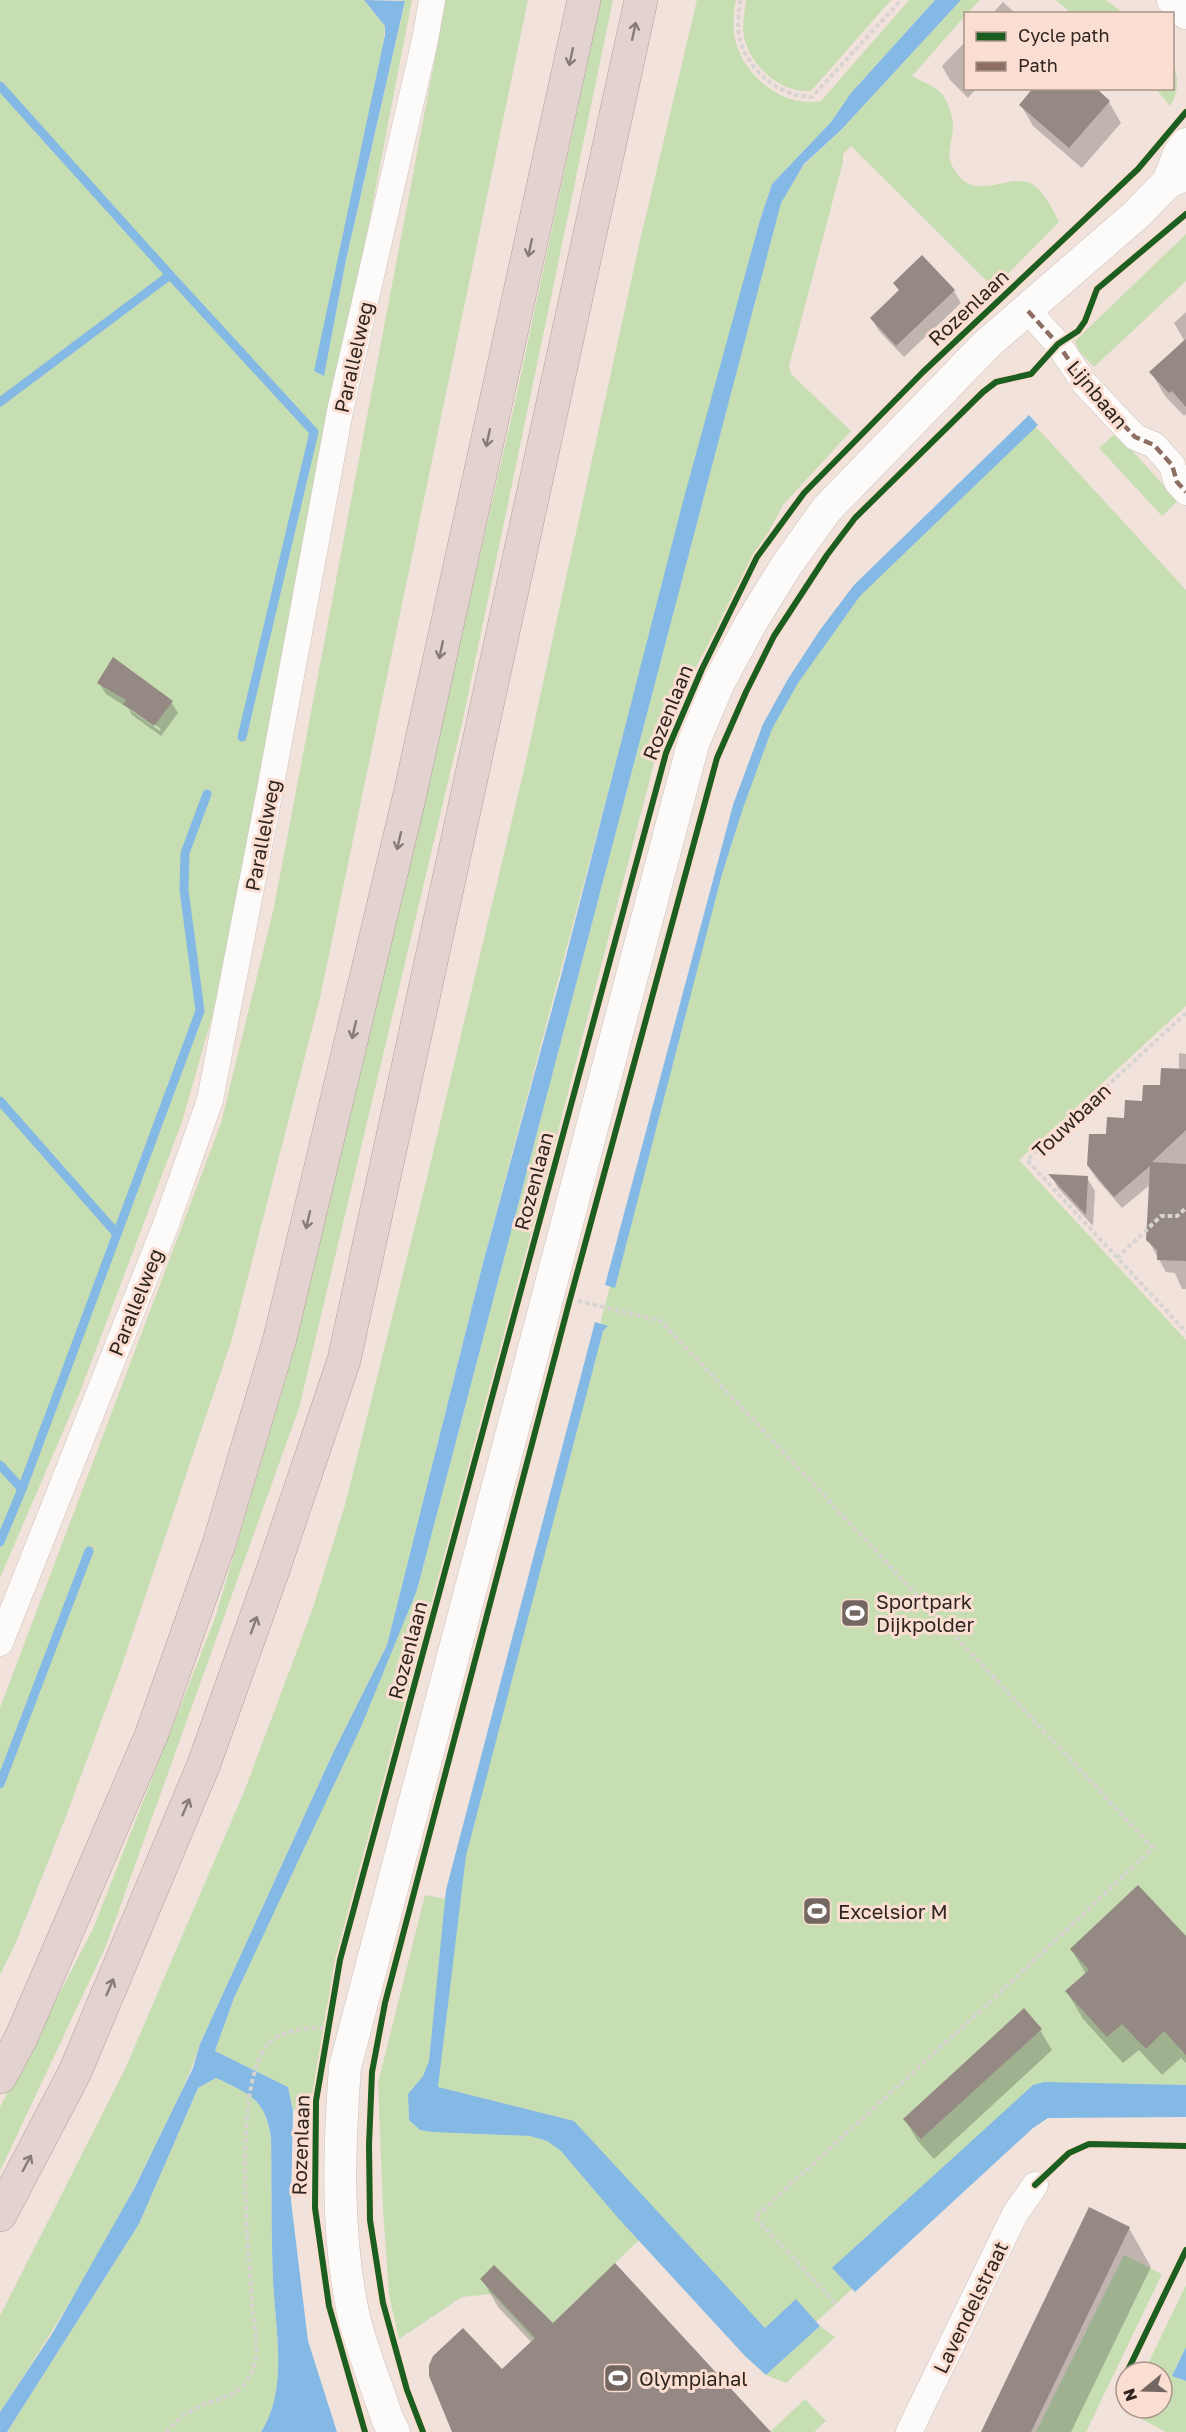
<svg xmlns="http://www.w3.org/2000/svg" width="1186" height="2432" viewBox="0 0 1186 2432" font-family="'Golos Text',sans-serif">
<rect width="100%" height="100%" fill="#f1e2db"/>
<g fill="#c7deb3">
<polygon points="0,0 364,0 385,26 382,57 324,375 346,260 405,2 402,0 412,0 231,937 212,1017 182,1122 80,1392 0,1578"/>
<polygon points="446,0 528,0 320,998 232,1339 121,1668 65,1819 17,1940 0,1975 0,1708 221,1123 274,907"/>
<polygon points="601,0 613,0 463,719 299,1408 106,1946 0,2171 0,2107 93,1929 215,1618 285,1381 441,725 515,402"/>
<path d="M697 0H736C734 10 733 22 734 33 739 73 782 109 821 101L909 0H935L851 93 831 122 772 184 760 220 483 1263 387 1645 333 1753 200 2044C189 2079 172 2111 156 2144 111 2237 57 2326 0 2412V2316L125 2069 244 1792 313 1608 345 1505 428 1174 525 765 639 245Z"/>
<path d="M746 0H891L811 91C779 94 745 62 743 29 743 19 745 9 746 0Z"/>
<path d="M961 0H980L968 13 966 14 965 16 912 76C920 81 933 85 940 92 947 98 953 117 953 126 953 146 942 154 958 175 978 201 1010 172 1032 184 1045 192 1052 209 1059 222L994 288 851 146 843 154V162L789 366 791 374 851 431 783 505 675 706 658 748 426 1637 342 1945 326 2014 313 2103 293 2110 288 2087 215 2051 234 1998 417 1590 781 202 804 165 841 130Z"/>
<polygon points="1056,0 1106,0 1123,13 1071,13"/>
<path d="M1173 64C1179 76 1179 94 1170 106L1156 89 1172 88Z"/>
<polygon points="1186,234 1186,281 1094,367 1079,351 1075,341"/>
<polygon points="1034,427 1039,430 1186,590 1186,1006 1019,1160 1186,1340 1186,2105 1051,2107 816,2322 771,2360 564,2129 429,2098 458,1863 724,854 757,754 833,621"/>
<polygon points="1116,433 1178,501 1162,516 1099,448"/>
<polygon points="425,1895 446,1899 429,2062 423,2076 408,2094 409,2120 420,2130 530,2136 547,2141 561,2151 639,2240 535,2341 492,2294 462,2297 399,2339 389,2295 383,2209 378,2083"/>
<path d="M216 2078C249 2094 264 2097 271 2137 272 2184 271 2232 273 2279 275 2328 289 2388 261 2432H7L139 2224 198 2088Z"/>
<polygon points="1124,2255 1162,2274 1086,2432 1036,2432"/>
<polygon points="1186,2285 1186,2347 1172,2376 1186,2381 1186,2432 1166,2432 1126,2411 1127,2408 1162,2408 1162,2372 1144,2372"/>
<polygon points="820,2326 835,2337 786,2383 766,2375"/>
<polygon points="805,2399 826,2421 814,2432 770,2432"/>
</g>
<g fill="#84b9e5">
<polygon points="364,0 405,1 346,260 324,376 314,371 385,35 385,26"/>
<path d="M935 0H961L841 130 804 164 781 203 417 1590 361 1727 234 1998 215 2051 288 2087 293 2111 291 2201 308 2341 337 2432H261C289 2388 275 2328 273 2279 271 2232 272 2184 271 2137 265 2098 249 2094 216 2078L198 2088 139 2224 7 2432H0V2412L52 2334 135 2187 193 2068 200 2044 333 1753 387 1645 483 1263 561 976 682 505 760 220 772 184 831 122 851 93Z"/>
<polygon points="1029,415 1038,425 860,596 798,683 772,729 743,808 722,874 615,1288 605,1285 733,805 763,724 788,679 820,630 854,585"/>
<polygon points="595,1322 608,1326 603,1331 466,1856 438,2087 574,2121 765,2328 796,2299 820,2326 766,2375 745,2356 618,2218 561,2151 547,2141 530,2136 433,2132 420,2130 409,2120 408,2094 423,2076 429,2061 446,1890"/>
<polygon points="1044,2082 1186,2085 1186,2117 1048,2118 1033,2128 855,2292 832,2268 1033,2085"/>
<polygon points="1186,2347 1186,2381 1172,2376"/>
</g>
<g fill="#0003" fill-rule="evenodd">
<polygon points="1003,2 1016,14 992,14"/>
<polygon points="966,41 966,88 977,88 968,98 950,80 942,66"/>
<polygon points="1109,102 1121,123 1082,168 1033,126 1021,105"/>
<polygon points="895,283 954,291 961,303 904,357 879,331 872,319 900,292"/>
<polygon points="1186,312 1186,414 1184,416 1165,396 1151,372 1184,340 1174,323"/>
<path d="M99 683 171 702 178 713 161 736 132 715 128 708 106 694ZM129 706 161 729 160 731 129 709Z"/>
<polygon points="1179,1053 1186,1054 1186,1289 1182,1289 1175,1273 1166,1272 1148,1240 1151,1184 1122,1208 1096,1178 1088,1165 1108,1136 1179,1070"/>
<polygon points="1051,1175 1087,1178 1095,1191 1093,1226 1058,1188"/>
<polygon points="1186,1939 1186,2063 1181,2058 1162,2075 1139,2050 1123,2063 1083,2019 1067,1992 1086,1974 1071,1949"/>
<polygon points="1040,2030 1052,2050 934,2159 917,2140 905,2119"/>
<polygon points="1129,2228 1151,2267 1071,2432 982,2432"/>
<polygon points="482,2279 553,2325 767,2432 453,2432 502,2371 532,2343 498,2307"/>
</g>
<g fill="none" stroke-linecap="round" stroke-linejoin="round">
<g stroke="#84b9e5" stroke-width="9">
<polyline points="0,86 170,275"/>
<polyline points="0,402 170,275 314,432 242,737"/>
<polyline points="0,1101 117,1234 22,1489 0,1465"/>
<polyline points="117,1234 200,1011 184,890 185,853 207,794"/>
<polyline points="0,1542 22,1489"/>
<polyline points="0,1784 89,1551"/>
</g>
</g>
<g fill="#958984">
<polygon points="1033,88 1096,88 1110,101 1069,148 1019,105"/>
<polygon points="922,255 955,290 896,346 870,318 899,290 893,283"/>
<polygon points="1186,339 1186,407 1172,391 1169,393 1149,372"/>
<polygon points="113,657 173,701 154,726 123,704 126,700 97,683"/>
<polygon points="1161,1068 1186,1069 1186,1130 1152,1162 1186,1164 1186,1261 1157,1260 1157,1250 1146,1240 1150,1166 1114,1197 1087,1165 1089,1134 1106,1134 1107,1117 1124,1118 1125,1100 1142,1101 1143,1085 1160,1085"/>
<polygon points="1048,1174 1088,1176 1086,1215"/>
<polygon points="1138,1885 1186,1936 1186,2055 1164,2031 1146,2049 1122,2024 1107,2037 1065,1991 1089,1970 1070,1949"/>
<polygon points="1024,2008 1042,2029 921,2139 903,2119"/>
<polygon points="1089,2207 1130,2227 1031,2432 981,2432"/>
<polygon points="615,2263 771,2432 452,2432 429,2376 429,2365 433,2356 463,2328 502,2369 535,2338 480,2279 494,2265 553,2323"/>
</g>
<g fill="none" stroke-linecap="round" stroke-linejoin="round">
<g stroke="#ccc1bc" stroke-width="27">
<g id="minor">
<polyline points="1028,311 1058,344 1085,384 1135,437 1154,445 1172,465 1177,482 1186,492"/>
<polyline points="0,1643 165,1227 210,1100 269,795 340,411 425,40 432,0"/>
<polyline points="909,2432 1015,2214 1035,2185"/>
</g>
</g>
<g stroke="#ccc1bc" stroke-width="33">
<g id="tertiary">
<polyline points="1173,0 1186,13"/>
<polyline points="1168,182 1179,154 1186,144"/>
<path d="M394 2432 387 2418C376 2383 361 2348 353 2313 336 2231 339 2150 345 2067L693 744 719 682 751 623 786 566 826 510 987 344 1137 214 1168 182 1186 175"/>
</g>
</g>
<g stroke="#b39e99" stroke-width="34">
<g id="motorway">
<polyline points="0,2077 21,2038 151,1736 219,1544 280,1338 410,794 584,0"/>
<polyline points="0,2215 75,2072 204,1764 273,1570 344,1360 641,0"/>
</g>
</g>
<g stroke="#d8d4d2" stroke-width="4" stroke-dasharray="4.5 3" stroke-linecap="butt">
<path d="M740 0C739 14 736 29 741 43 751 73 781 97 812 97L901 0"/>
<polyline points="1186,1013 1027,1160 1186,1332"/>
<polyline points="1117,1258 1161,1216 1177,1216 1186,1208"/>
<polyline points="578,1301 661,1321 1153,1848 1005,1988 755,2217 836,2304"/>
<path d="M166 2432C176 2421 185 2414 198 2407 223 2396 243 2397 254 2367 260 2352 254 2321 252 2304 248 2244 233 2096 265 2048 277 2030 304 2028 323 2028"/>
</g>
<use href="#minor" stroke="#fdfbfa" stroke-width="26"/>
<use href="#tertiary" stroke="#fdfbfa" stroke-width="32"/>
<use href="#motorway" stroke="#e2d2d0" stroke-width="33"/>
<polyline stroke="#8d6e63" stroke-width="4.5" stroke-dasharray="9 4.5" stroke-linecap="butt" points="1028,311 1058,344 1085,384 1135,437 1154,445 1172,465 1177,482 1186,492"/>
<g stroke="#faded2" stroke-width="10">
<g id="cycleway">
<polyline points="1035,2185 1069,2153 1089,2144 1186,2146"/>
<polyline points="1127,2372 1186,2250"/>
<polyline points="365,2432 329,2306 315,2208 316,2101 340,1960 666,753 702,669 757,557 804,493 923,372 1138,169 1186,112"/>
<polyline points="423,2432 407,2390 383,2303 370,2220 369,2145 372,2072 385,2003 569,1303 717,758 746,692 774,636 827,555 855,518 983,392 996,382 1031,374 1058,344 1078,331 1085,321 1097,289 1186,214"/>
</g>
</g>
<use href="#cycleway" stroke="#1b5e20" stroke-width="6"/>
</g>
<defs><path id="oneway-shaft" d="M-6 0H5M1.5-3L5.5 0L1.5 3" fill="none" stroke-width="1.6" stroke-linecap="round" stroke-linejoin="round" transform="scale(1.5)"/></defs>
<g stroke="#897c78">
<use href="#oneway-shaft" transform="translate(634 31) rotate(-78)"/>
<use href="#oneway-shaft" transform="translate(571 57) rotate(102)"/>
<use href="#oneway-shaft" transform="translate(530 248) rotate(102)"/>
<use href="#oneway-shaft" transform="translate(488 438) rotate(102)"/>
<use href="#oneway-shaft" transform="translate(441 650) rotate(102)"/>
<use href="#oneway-shaft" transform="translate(399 841) rotate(103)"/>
<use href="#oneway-shaft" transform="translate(354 1030) rotate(103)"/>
<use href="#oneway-shaft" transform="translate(308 1220) rotate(103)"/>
<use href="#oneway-shaft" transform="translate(254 1625) rotate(-70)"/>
<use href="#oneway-shaft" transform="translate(186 1807) rotate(-67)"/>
<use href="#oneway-shaft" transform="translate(110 1987) rotate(-67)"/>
<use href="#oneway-shaft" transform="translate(27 2163) rotate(-62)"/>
</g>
<defs>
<g id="stadium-square" transform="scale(1.5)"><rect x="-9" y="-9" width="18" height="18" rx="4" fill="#746762" stroke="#faded2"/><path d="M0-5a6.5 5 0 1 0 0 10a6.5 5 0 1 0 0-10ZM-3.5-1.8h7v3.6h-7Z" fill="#fff"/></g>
</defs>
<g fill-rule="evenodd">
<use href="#stadium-square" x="855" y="1613"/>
<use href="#stadium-square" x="817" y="1911"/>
<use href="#stadium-square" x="618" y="2378"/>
</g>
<g text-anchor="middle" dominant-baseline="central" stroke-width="6" stroke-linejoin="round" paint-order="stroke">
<g font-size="20" fill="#302521" stroke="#faded2">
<text transform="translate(968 307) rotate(-43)">Rozenlaan</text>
<text transform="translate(353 357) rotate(-77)">Parallelweg</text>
<text transform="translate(1098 394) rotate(50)">Lijnbaan</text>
<text transform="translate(667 712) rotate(-68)">Rozenlaan</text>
<text transform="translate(262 835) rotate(-79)">Parallelweg</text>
<text transform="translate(1071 1120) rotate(-43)">Touwbaan</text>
<text transform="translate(533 1181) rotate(-75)">Rozenlaan</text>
<text transform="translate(135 1302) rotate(-68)">Parallelweg</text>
<text transform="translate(407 1650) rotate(-75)">Rozenlaan</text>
<text transform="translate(300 2145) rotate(-88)">Rozenlaan</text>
<text transform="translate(970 2307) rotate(-64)">Lavendelstraat</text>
</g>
<g font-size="20" fill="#302521" stroke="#faded2" text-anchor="start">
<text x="876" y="1601">Sportpark<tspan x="876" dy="23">Dijkpolder</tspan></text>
<text x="838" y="1911">Excelsior M</text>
<text x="639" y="2378">Olympiahal</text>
</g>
</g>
<rect x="964" y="12" width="210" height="78" fill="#faded2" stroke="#a9948b" stroke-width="1.5"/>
<rect x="976" y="32" width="30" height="9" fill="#1b5e20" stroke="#a9948b" stroke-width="1.5"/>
<text x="1018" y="42" font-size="18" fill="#302521">Cycle path</text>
<rect x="976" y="62" width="30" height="9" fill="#8d6e63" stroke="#a9948b" stroke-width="1.5"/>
<text x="1018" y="72" font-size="18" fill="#302521">Path</text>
<g transform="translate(1144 2390) rotate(251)"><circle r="28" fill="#faded2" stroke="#a9948b" stroke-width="1.5"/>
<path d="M0-4.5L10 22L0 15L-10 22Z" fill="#746762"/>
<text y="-9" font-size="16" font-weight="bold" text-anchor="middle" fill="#302521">N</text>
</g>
</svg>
